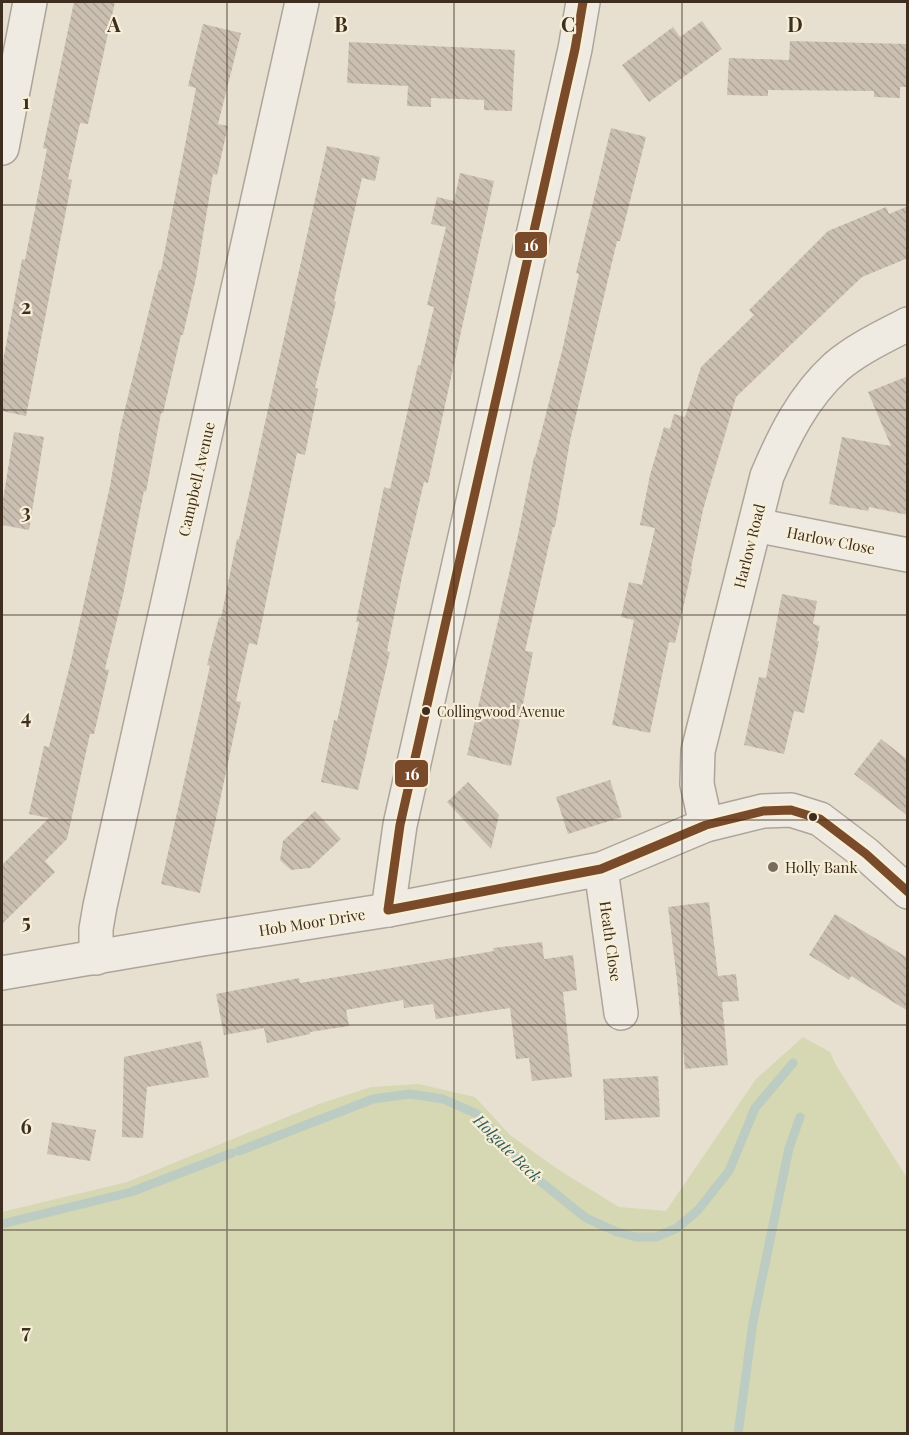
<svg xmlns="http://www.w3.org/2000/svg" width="909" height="1435" viewBox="0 0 909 1435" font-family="'Playfair Display',serif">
<defs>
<pattern id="building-back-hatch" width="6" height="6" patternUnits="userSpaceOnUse" patternTransform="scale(1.5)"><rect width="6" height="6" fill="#cbbfb2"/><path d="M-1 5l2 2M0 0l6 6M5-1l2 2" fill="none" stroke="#afa499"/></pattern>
</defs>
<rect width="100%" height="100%" fill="#e7e0d1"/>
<polygon fill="#d6d7b3" points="803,1037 830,1052 836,1065 907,1178 907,1433 2,1433 2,1212 127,1182 319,1104 371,1087 418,1084 475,1097 510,1135 559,1170 619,1207 666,1211 756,1079"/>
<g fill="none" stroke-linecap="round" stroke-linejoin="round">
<g stroke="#bcccc2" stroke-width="9">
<polyline points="239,1151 373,1099 410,1094 443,1099 477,1114 531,1174 586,1218 617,1232 636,1237 656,1237 677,1228 698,1210 729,1171 755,1108 793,1063"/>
<polyline points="2,1224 131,1192 232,1153"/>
<polyline points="738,1434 753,1322 789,1148 800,1117"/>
</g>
</g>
<g fill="url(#building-back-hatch)">
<polygon points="74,2 115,2 88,124 80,123 68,179 72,180 26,416 2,411 2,366 22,259 25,260 47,149 43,148"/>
<polygon points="702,21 722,49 649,102 622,65 673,27 680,37"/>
<polygon points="203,24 241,33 218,124 228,126 217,175 213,174 196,278 183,335 181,335 163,413 161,413 146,492 144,491 123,595 105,669 109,670 94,734 90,734 67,839 45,861 55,872 2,924 2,865 49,818 29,814 44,746 49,747 71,661 110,486 120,429 159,270 161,270 196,88 188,86"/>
<polygon points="790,41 908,44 908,87 900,87 900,98 874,97 874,91 768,90 768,96 727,95 729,58 789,60"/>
<polygon points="349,42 515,50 512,111 484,110 484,100 431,98 431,107 407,106 408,86 347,83"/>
<polygon points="611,128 646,137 620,241 617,241 570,441 555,527 553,527 525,651 533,652 511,766 467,755 518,535 534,457 535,457 562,351 579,274 576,273"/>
<polygon points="327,146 380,157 375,181 362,178 334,301 336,302 315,388 318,389 305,455 297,453 257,645 249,643 236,701 241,702 200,893 161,884 210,666 207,665 219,617 221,618 237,539 239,539"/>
<polygon points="460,173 494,181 428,483 424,482 403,572 387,651 390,652 358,790 321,782 334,720 337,721 359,622 356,622 384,487 390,489 418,365 420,366 434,307 427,305 446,227 431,224 437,197 454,201"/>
<polygon points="908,206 908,258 862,277 736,397 703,510 691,568 692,569 675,643 669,642 650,733 612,725 634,620 621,617 629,582 642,585 655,528 640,525 650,475 664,427 670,429 674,414 685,417 701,367 754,315 749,310 828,231 886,207 889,214"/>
<polygon points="908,376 908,515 869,507 868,511 829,504 842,437 891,446 868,392"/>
<polygon points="14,432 44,437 29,530 2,525 2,506"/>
<polygon points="782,594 817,601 813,624 820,626 817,641 819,641 804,713 794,711 784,754 744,745 759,677 766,678"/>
<polygon points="881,739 908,760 908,816 854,774"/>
<polygon points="610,780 622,817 568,834 556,797"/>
<polygon points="468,782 499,815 491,849 447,802"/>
<polygon points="315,811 341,839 310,868 291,870 280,860 283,841"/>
<polygon points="709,902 718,976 736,974 739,1001 722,1002 728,1065 685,1069 677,980 668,907"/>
<polygon points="835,914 908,958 908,1011 851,976 849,980 809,955"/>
<polygon points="542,942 544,959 573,955 577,990 563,992 572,1077 532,1081 529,1058 516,1059 510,1008 436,1019 433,1004 404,1008 403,1000 346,1010 349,1026 310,1032 310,1034 267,1043 264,1028 224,1035 216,994 299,978 300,983 494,951 493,948"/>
<polygon points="201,1041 209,1077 147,1087 143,1138 122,1137 124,1057"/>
<polygon points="658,1076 660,1117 605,1120 603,1079"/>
<polygon points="52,1122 96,1130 90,1161 47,1154"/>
</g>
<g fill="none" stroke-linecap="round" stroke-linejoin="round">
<g stroke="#ada599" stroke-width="36">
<g id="minor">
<polyline points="2,148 30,2"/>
<polyline points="755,525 908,555"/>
<path d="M706 825 697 784 698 751 767 476C784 436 803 397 836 367 857 349 883 337 908 324"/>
<polyline points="601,869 621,1013"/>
<polyline points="388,910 400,825 575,49 583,2"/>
<polyline points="96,958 96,929 100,906 302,2"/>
<polyline points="2,973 196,940 388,910 601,869 706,825 763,811 791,810 820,819 866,854 908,892"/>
</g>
</g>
<use href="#minor" stroke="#efebe3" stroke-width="33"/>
<g stroke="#f7eed8" stroke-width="14">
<polyline id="bus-1" points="583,2 575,49 400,825 388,910 601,869 706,825 763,811 791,810 820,819 866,854 908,892"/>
</g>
<use href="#bus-1" stroke="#7a4b2a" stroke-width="9"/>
</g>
<path fill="none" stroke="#3d2e20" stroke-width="1.5" stroke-opacity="0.55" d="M227 2V1434M454 2V1434M682 2V1434M2 205H908M2 410H908M2 615H908M2 820H908M2 1025H908M2 1230H908"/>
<g fill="#3d2e20" stroke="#f7eed8" stroke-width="2">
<circle cx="426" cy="711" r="5"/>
<circle cx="813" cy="817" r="5"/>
</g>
<circle fill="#786c5e" stroke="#f7eed8" stroke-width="2" cx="773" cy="867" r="6"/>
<g text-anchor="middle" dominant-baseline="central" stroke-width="4.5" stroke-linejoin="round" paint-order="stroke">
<g font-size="14" fill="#3d2e20" stroke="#f7eed8" text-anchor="start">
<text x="437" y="711">Collingwood Avenue</text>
</g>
<g font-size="15" fill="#3d2e20" stroke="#f7eed8">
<text transform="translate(196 479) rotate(-77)">Campbell Avenue</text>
<text transform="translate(831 540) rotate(11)">Harlow Close</text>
<text transform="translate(749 546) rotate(-76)">Harlow Road</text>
<text transform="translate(312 922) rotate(-9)">Hob Moor Drive</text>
<text transform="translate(611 941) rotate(82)">Heath Close</text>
</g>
<g font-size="15" fill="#3d2e20" stroke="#f7eed8" text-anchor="start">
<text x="785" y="867">Holly Bank</text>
</g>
<g font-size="16" font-style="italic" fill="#2f5d5a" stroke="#f7eed8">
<text transform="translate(508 1148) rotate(45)">Holgate Beck</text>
</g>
</g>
<g font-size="20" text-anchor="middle" font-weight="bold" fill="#3d2e20" stroke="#f7eed8" stroke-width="4.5" stroke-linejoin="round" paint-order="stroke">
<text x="114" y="32">A</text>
<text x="341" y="32">B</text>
<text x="568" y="32">C</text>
<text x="795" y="32">D</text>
<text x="26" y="109">1</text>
<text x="26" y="314">2</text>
<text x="26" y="519">3</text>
<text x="26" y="724">4</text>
<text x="26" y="929">5</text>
<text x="26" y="1134">6</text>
<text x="26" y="1339">7</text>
</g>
<g stroke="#f7eed8" stroke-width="2">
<rect x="514" y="231" width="34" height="28" rx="6" fill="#7a4b2a"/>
<rect x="394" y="759" width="35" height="29" rx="6" fill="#7a4b2a"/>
</g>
<g font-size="16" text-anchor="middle" font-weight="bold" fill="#fff">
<text x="531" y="251">16</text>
<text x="412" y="780">16</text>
</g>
<rect width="909" height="1435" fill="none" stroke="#3d2e20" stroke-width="6"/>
</svg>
